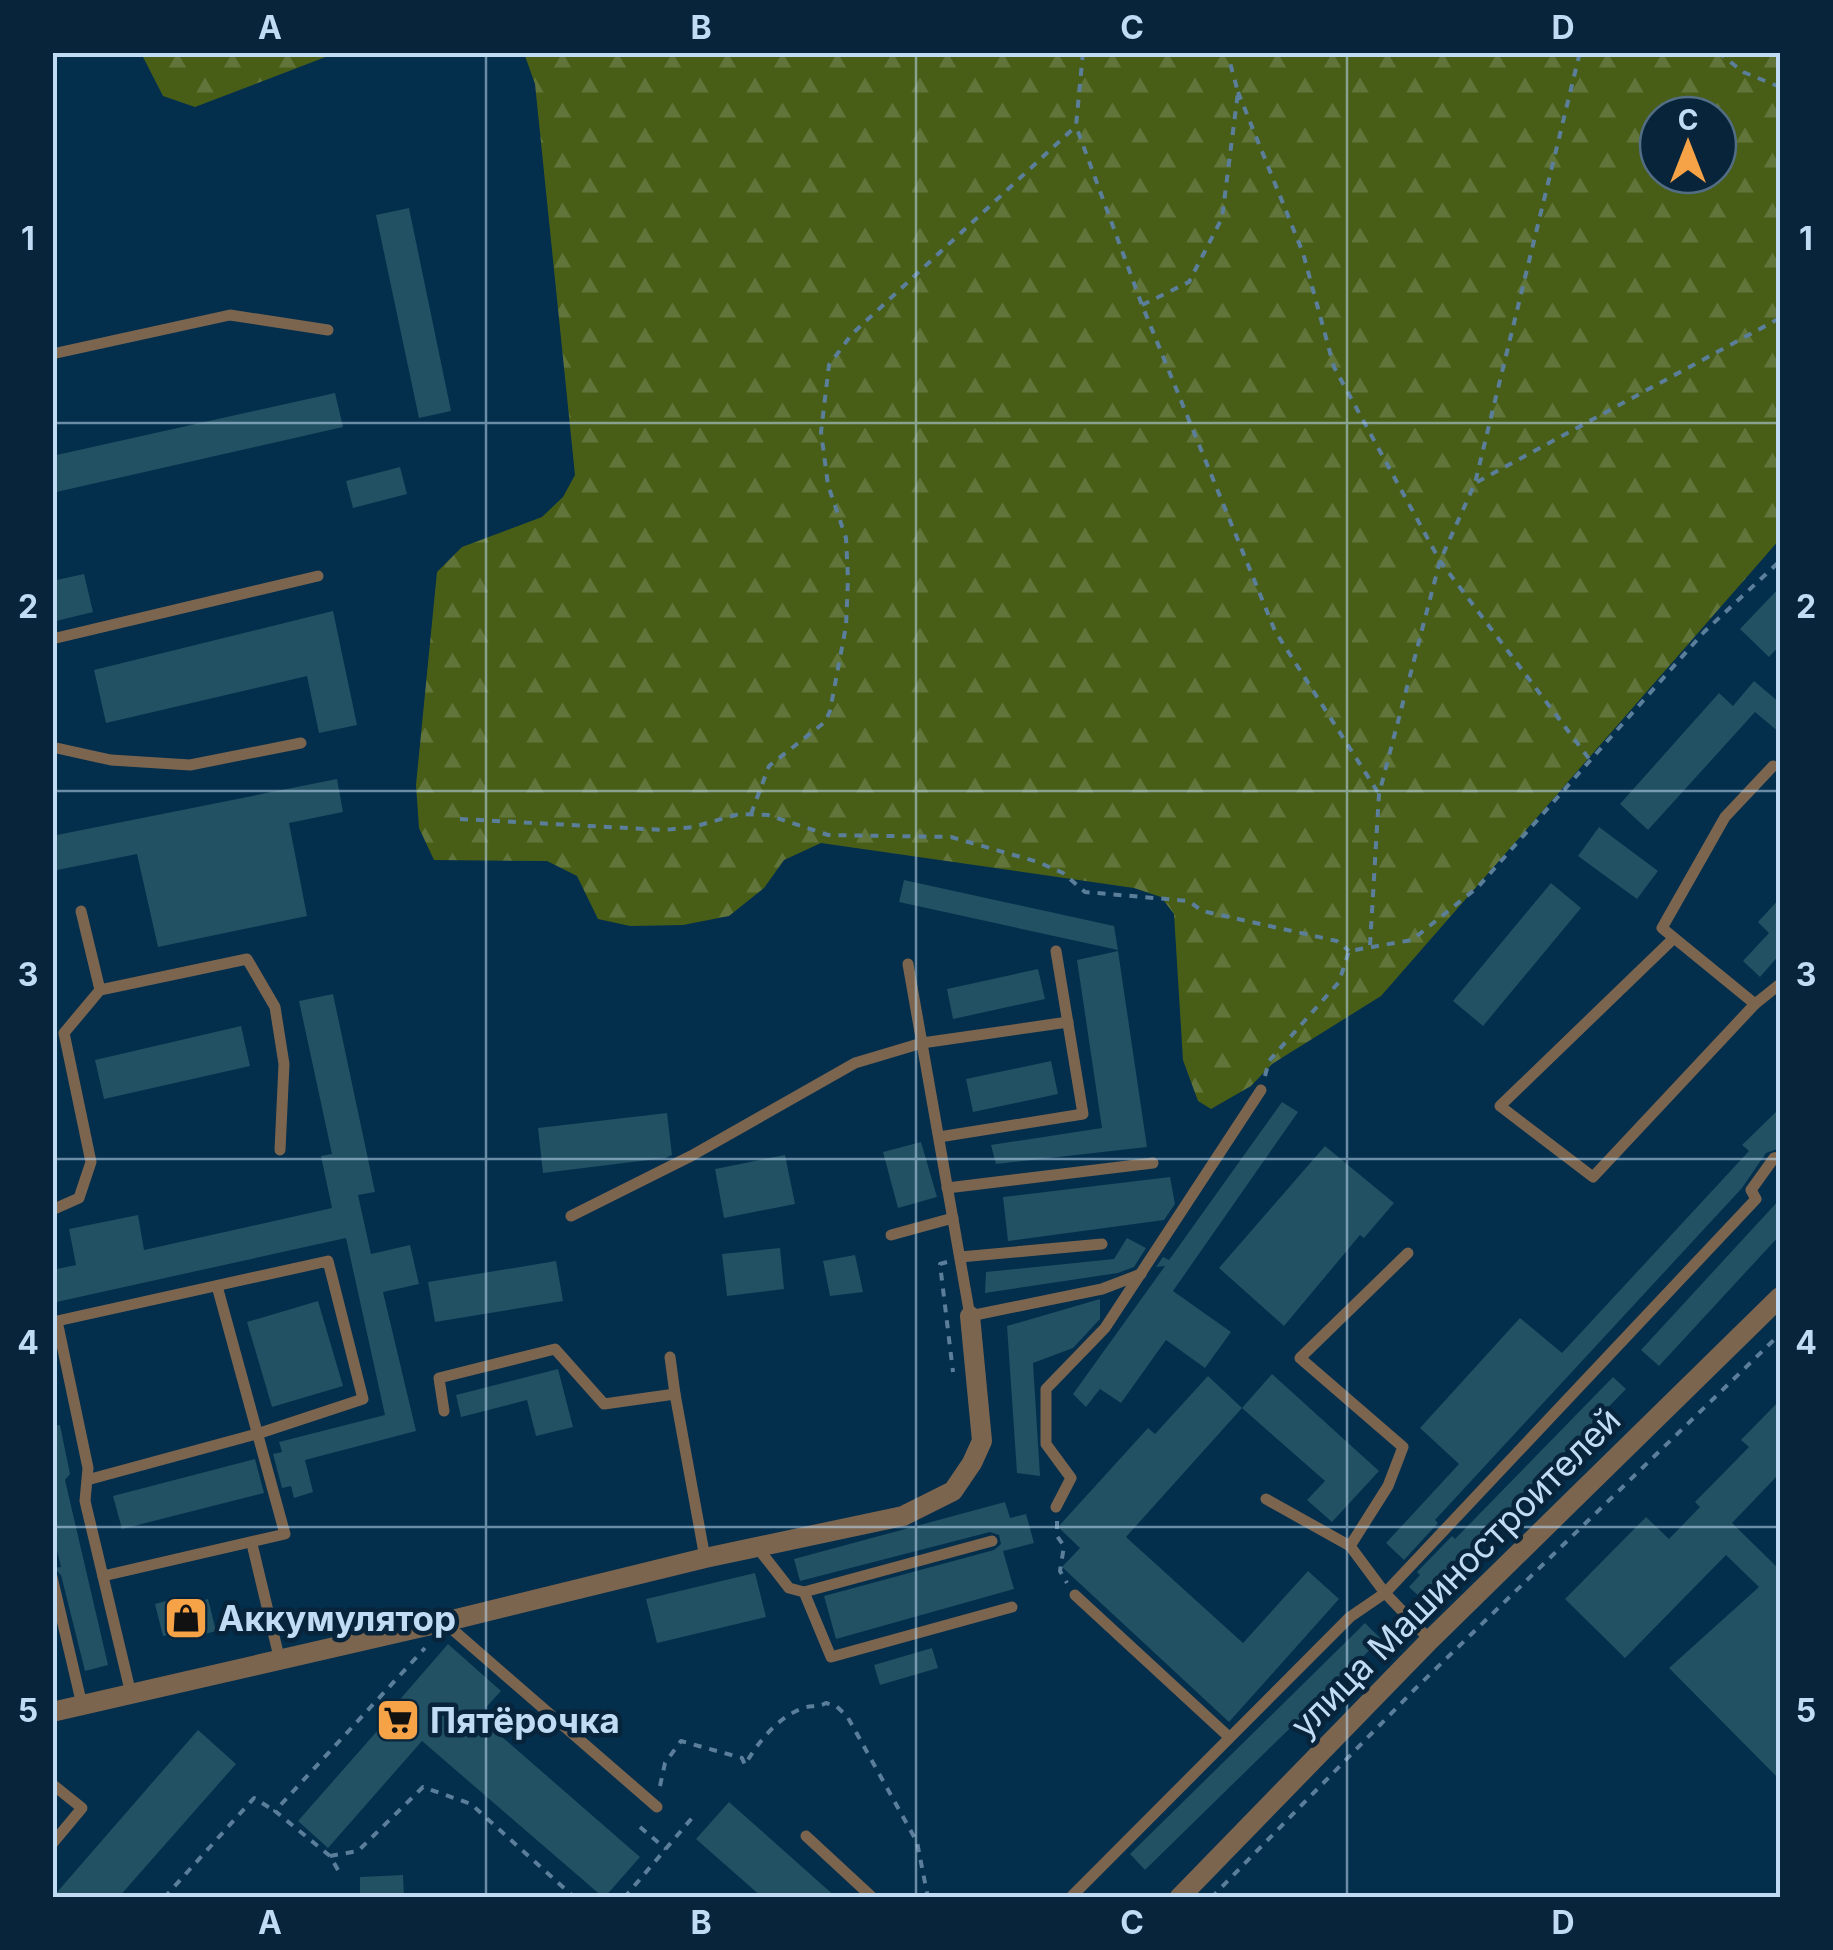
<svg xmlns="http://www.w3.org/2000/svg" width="1833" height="1950" viewBox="0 0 1833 1950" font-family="Inter,sans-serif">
<defs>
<pattern id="forest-firs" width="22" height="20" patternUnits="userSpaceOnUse" patternTransform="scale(2.5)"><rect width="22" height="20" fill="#485e17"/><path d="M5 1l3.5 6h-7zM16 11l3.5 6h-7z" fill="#617439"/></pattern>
</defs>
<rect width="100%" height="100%" fill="#032e4c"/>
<g fill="url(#forest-firs)" fill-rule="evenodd">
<polygon points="141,53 336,53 195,107 163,96"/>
<path d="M524 53H1780V539L1381 996 1272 1064 1251 1086 1211 1109 1198 1101 1183 1060 1174 914 1161 897 1134 888 821 843 784 860 764 888 729 916 683 925 630 926 598 919 577 876 547 861 434 860 419 828 416 785 437 572 462 547 542 517 563 497 575 475 535 84ZM1658 115H1718V175H1658Z"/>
</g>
<g fill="#215163">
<polygon points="409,208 451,411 419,418 376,215"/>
<polygon points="335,393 343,427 52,493 52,456"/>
<polygon points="400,467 407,494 353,508 346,481"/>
<polygon points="84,574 93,612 52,622 52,581"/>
<polygon points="1780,587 1780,645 1769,657 1740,629"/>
<polygon points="333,611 357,725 319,733 307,676 106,723 94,670"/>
<polygon points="1754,681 1780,703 1780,733 1755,712 1648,830 1620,804 1719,693 1733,706"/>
<polygon points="337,779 343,812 289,823 307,916 158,947 137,854 52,871 52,836"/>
<polygon points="1599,827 1658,871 1637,899 1578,856"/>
<polygon points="904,880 1114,926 1118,950 899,902"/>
<polygon points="1551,883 1581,908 1483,1026 1453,1001"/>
<polygon points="1780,898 1780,954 1760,977 1743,961 1769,933 1758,922"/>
<polygon points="1118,951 1147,1147 996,1164 991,1145 1102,1128 1077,960"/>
<polygon points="1038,969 1045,999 953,1019 947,989"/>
<polygon points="333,994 375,1192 358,1195 371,1254 410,1245 419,1284 383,1292 416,1431 305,1460 313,1492 294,1498 291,1486 282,1488 273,1454 282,1452 279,1442 385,1415 346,1238 52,1303 52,1270 76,1265 69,1229 138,1215 144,1250 332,1208 321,1156 332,1154 299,1001"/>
<polygon points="241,1026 250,1066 104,1099 95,1060"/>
<polygon points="1051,1061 1058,1094 973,1112 966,1079"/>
<polygon points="1282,1102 1298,1112 1173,1291 1231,1332 1205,1368 1166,1340 1121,1403 1100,1389 1086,1407 1073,1394 1165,1266 1156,1267 1163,1257 1169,1260"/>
<polygon points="1780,1108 1780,1148 1766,1153 1742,1188 1435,1520 1438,1523 1404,1560 1386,1543 1459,1464 1420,1428 1520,1318 1562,1353 1749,1151 1742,1145"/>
<polygon points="667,1113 672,1155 665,1158 543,1173 538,1128"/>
<polygon points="921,1142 937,1197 898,1208 883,1152"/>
<polygon points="1325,1146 1394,1203 1364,1238 1360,1235 1284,1326 1219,1268"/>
<polygon points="785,1155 795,1204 724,1218 715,1169"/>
<polygon points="1170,1177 1175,1204 1164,1220 1008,1241 1003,1197"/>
<polygon points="1780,1199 1780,1235 1659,1366 1641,1350"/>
<polygon points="1127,1238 1146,1248 1134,1267 1118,1273 985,1293 986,1272 1114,1259"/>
<polygon points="780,1248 784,1289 727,1296 722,1254"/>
<polygon points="855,1255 863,1292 830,1296 823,1261"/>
<polygon points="556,1261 563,1301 435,1322 428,1282"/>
<polygon points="1100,1299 1100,1319 1073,1348 1033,1363 1040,1476 1017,1473 1007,1326"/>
<polygon points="318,1301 343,1386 272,1407 247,1322"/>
<polygon points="558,1369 573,1427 536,1436 527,1400 461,1417 456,1395"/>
<polygon points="1272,1374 1379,1471 1332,1522 1307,1500 1325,1481 1242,1408"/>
<polygon points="1208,1376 1242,1408 1126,1537 1243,1643 1308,1571 1339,1599 1229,1722 1062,1567 1080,1548 1058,1527 1148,1428 1155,1434"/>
<polygon points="1613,1377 1626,1389 1422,1599 1409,1587 1420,1575 1417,1572 1452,1536 1455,1539"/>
<polygon points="1780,1400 1780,1473 1732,1523 1780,1570 1780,1780 1669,1668 1759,1587 1726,1555 1625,1658 1565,1599 1646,1517 1669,1539 1700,1507 1695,1502 1749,1447 1741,1440"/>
<polygon points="60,1425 70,1474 65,1480 108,1665 85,1671 61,1575 54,1568 61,1567 52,1530 52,1426"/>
<polygon points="255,1459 264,1493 122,1529 113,1496"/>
<polygon points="1005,1502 1010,1518 1026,1514 1034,1543 1003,1551 1014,1589 836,1639 824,1596 994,1550 1001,1544 999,1535 990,1532 800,1581 794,1559"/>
<polygon points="755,1573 766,1617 657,1643 646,1599"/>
<polygon points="177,1598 180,1606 208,1599 216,1631 187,1639 185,1631 163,1636 155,1604"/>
<polygon points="1365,1623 1381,1639 1145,1870 1130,1854"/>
<polygon points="448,1644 501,1691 478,1716 640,1857 604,1898 422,1741 328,1848 298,1821 392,1714 389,1712"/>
<polygon points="932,1648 938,1668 880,1685 874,1665"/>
<polygon points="198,1730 236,1764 118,1898 52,1898"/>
<polygon points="729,1802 837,1898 763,1898 696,1839"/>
<polygon points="403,1875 404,1898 360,1898 360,1877"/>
</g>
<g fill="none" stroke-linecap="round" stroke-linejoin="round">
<g stroke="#5b7f9a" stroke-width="4" stroke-dasharray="8 8" stroke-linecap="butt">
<polyline points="1083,52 1076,126 1142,305 1275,631 1379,794"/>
<polyline points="1718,52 1743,72 1780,87"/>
<polyline points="1238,92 1303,253 1334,367 1440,561 1590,760"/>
<polyline points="1142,305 1189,282 1222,218 1238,92 1227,52"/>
<polyline points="1477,482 1780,318"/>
<polyline points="751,814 769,766 825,722 830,711 846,626 848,579 846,538 828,485 821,432 829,365 852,334 1076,126"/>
<polyline points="460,819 664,830 693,827 739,814 768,815 828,835 951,837 1038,862 1063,873 1085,892 1189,901 1202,911 1337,941 1349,951"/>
<polyline points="1370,945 1379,794 1440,561 1475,483 1580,52"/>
<polyline points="1265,1076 1269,1061 1339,982 1349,951 1412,940 1478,887 1704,632 1780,561"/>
<polyline points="947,1262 940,1264 953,1372"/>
<polyline points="1057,1521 1057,1536 1064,1546 1060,1571 1067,1583"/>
<path d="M660 1786 665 1763 681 1741 742 1758 745 1765C757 1743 778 1717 803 1708 812 1705 817 1708 826 1703L836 1706 847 1716 917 1842 928 1898"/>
<polyline points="640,1827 666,1849"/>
<polyline points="330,1856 358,1851 423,1787 471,1804 575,1898"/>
<polyline points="338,1870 330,1856 275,1811 425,1648"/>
<polyline points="164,1898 254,1798 275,1811"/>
<polyline points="624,1898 692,1818"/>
<polyline points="1211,1898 1416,1688 1780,1334"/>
</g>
<g stroke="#7c654f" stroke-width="11">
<polyline points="52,354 230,315 328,330"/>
<polyline points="52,639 318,576"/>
<polyline points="52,747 111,760 190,765 301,743"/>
<polyline points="1773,766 1725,817 1662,928 1755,1004 1780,984"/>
<polyline points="81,911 100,990"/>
<polyline points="1674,938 1500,1106 1593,1177 1755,1004"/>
<polyline points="908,964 970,1316 1102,1289 1141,1274"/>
<polyline points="939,1137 1083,1114 1056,951"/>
<polyline points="947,1188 1153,1163"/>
<polyline points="52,1210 79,1198 91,1162 64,1033 100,990 247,959 275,1007 284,1064 280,1150"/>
<polyline points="571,1216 691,1156 855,1063 922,1043 1068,1022"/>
<polyline points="891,1235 953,1218"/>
<polyline points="960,1257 1102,1244"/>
<polyline points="670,1357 675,1394"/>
<polyline points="444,1411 439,1378 555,1349 604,1404 675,1394 705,1558"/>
<polyline points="87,1480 260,1433 363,1399 328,1261 57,1321 88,1468 85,1501 131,1694"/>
<polyline points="1266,1499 1350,1546 1385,1593 1430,1640"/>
<polyline points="1056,1507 1071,1478 1046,1444 1046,1389 1105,1328 1261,1090"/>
<polyline points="252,1544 280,1661"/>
<polyline points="1350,1546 1388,1486 1403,1447 1300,1358 1408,1253"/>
<polyline points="757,1547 789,1588 804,1592 831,1657 1012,1607"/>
<polyline points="103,1576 285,1534 217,1286"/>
<polyline points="52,1577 82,1705"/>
<polyline points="804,1592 992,1541"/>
<polyline points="1075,1595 1229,1737"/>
<polyline points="445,1623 657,1807"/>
<polyline points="52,1784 82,1808 52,1844"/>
<polyline points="806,1836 873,1898"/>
<polyline points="1070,1898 1350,1617 1385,1593 1756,1199 1751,1190 1774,1158 1780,1157"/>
</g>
<g stroke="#7c654f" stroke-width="20">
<polyline points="52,1712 444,1622 705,1558 903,1516 953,1491 972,1463 982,1441 970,1316"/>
<polyline points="1179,1898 1430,1640 1780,1297"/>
</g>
</g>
<path fill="none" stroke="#c0dbf3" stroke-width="2.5" stroke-opacity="0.55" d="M486 52V1898M916 52V1898M1347 52V1898M52 423H1780M52 791H1780M52 1159H1780M52 1527H1780"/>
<defs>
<g id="shop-square" transform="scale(2.25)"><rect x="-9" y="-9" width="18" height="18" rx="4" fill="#f6a247" stroke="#08243a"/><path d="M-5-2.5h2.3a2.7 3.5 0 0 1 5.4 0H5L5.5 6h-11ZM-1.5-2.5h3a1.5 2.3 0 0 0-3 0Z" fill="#111"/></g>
<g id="supermarket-square" transform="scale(2.25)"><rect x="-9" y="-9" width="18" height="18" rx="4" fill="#f6a247" stroke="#08243a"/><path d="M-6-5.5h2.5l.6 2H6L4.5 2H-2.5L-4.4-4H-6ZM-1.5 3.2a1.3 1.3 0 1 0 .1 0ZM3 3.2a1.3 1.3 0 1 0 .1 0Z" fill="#111"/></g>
</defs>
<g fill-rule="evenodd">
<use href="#shop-square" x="186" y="1618"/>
<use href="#supermarket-square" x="398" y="1720"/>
</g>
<g text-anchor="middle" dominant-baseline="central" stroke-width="9" stroke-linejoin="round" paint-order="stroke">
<g font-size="35" fill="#c0dbf3" stroke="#08243a">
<text transform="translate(1455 1572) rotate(-45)">улица Машиностроителей</text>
</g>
<g font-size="35" font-weight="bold" fill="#c0dbf3" stroke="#08243a" text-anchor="start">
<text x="218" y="1618">Аккумулятор</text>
<text x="430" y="1720">Пятёрочка</text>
</g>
</g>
<rect width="1833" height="1950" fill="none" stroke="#08243a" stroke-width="110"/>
<g transform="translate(1688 145)"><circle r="48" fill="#08243a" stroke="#526d84" stroke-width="2.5"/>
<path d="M0-8L18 38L0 25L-18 38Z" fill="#f6a247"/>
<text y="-15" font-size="28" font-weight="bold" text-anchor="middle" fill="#c0dbf3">С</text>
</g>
<rect x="55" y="55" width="1723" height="1840" fill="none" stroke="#c0dbf3" stroke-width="4"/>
<g font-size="32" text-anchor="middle" font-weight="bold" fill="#c0dbf3">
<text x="270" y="39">A</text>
<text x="701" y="39">B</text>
<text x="1132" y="39">C</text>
<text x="1563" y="39">D</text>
<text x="28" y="250">1</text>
<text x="1806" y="250">1</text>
<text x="28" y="618">2</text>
<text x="1806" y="618">2</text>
<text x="28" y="986">3</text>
<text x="1806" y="986">3</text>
<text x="28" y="1354">4</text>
<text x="1806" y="1354">4</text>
<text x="28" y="1722">5</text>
<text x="1806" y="1722">5</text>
<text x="270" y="1934">A</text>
<text x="701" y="1934">B</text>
<text x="1132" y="1934">C</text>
<text x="1563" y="1934">D</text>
</g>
</svg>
